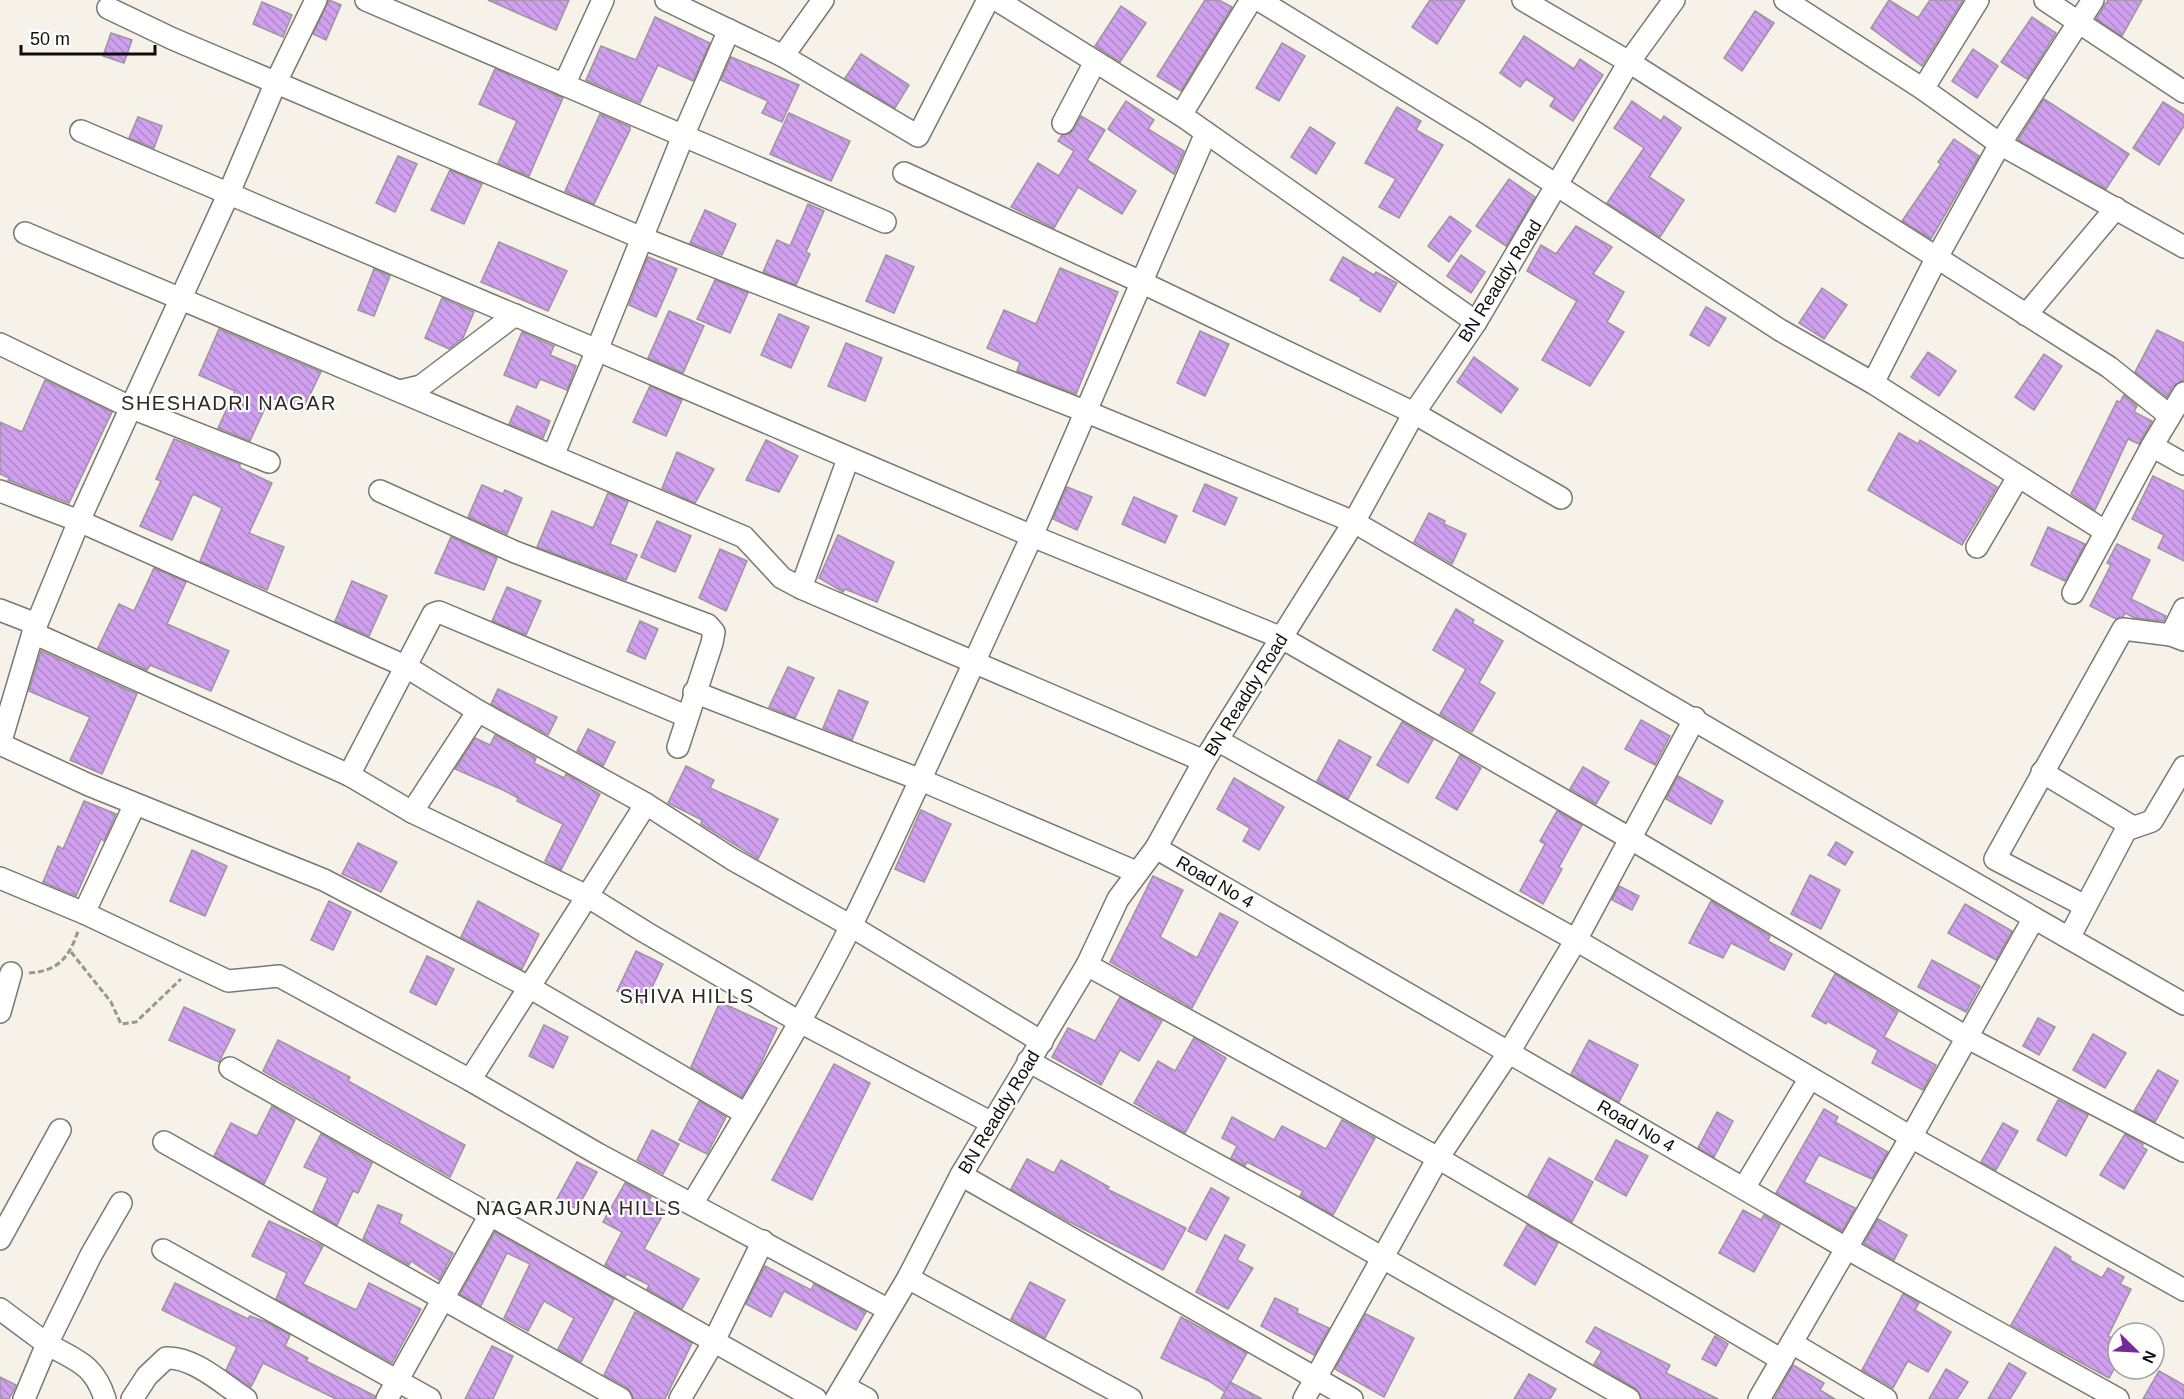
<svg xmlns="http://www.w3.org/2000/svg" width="2184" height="1399" viewBox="0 0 2184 1399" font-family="Helvetica,sans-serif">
<defs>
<pattern id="building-back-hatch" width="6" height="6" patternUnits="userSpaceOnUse" patternTransform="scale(1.5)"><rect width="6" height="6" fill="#d09fee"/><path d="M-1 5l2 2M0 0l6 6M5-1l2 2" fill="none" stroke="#b188cb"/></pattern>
</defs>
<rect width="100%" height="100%" fill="#f6f2e9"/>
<g fill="url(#building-back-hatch)" stroke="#9b969e" stroke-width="1.5">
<polygon points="329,0 341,5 326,40 313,34"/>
<polygon points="488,0 569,0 556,30"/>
<polygon points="1205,0 1219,0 1232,7 1181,91 1157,76"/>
<polygon points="1430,0 1465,0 1437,44 1412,27"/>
<polygon points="1889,0 1918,18 1930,0 1963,0 1922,66 1871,28"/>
<polygon points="2108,0 2142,0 2122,36 2096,19"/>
<polygon points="262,2 292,15 283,37 253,24"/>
<polygon points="1121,6 1146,23 1120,62 1095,46"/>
<polygon points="1755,11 1774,23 1742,71 1724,58"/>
<polygon points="655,17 710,43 693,81 658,65 640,103 586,80 601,46 636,60"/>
<polygon points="2032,17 2056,33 2027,79 2001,62"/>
<polygon points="111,33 132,40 124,63 103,56"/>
<polygon points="1524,36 1574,69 1580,59 1603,75 1573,121 1550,106 1555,98 1526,79 1520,87 1500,73"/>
<polygon points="1282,43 1305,56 1279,101 1256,88"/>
<polygon points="1973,49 1998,66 1977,98 1952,81"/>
<polygon points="861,54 909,85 895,108 845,78"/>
<polygon points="731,57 799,85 782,122 762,113 768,101 721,80"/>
<polygon points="495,69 563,98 529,176 498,163 517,121 479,104"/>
<polygon points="2044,99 2129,154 2106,189 2018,140"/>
<polygon points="1126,101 1154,120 1148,129 1184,151 1174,174 1108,129"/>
<polygon points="1632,101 1661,121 1664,116 1681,128 1649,177 1684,200 1660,237 1607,203 1644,148 1614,128"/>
<polygon points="2163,102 2184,115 2184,126 2159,165 2133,148"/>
<polygon points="1397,107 1421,121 1416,130 1443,145 1399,218 1379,207 1396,179 1365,163"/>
<polygon points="789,113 850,141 831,181 770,154"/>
<polygon points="600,114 630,127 630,130 594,204 565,191"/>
<polygon points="1081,116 1105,130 1087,160 1136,191 1122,214 1078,187 1054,228 1011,207 1038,163 1059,176 1074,151 1058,141 1062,135 1069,134 1074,129"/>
<polygon points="138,117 162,126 154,148 129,138"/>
<polygon points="1310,127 1335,143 1316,174 1291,157"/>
<polygon points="1954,139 1979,156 1931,239 1902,221 1941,164 1938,162"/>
<polygon points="398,156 417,164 395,212 376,203"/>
<polygon points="450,170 482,184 464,224 431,210"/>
<polygon points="1509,179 1535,197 1506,246 1476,226"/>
<polygon points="808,204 824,211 806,252 810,254 796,285 763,272 777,240 790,246"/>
<polygon points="705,210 736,224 722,255 690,243"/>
<polygon points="1450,216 1471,231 1449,262 1428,246"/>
<polygon points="1576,226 1612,247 1593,274 1624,292 1607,322 1624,332 1590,386 1542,360 1577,301 1527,271 1541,245 1556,254"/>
<polygon points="499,242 567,271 548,311 481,282"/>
<polygon points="886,255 914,267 894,313 866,301"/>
<polygon points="1461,255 1485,272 1471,293 1447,276"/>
<polygon points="648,257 677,269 656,317 629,305"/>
<polygon points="1343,257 1374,275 1376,272 1397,283 1380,312 1360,300 1361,298 1330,280"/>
<polygon points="1060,268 1118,292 1076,394 1017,371 1020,362 987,348 1004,310 1036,324"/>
<polygon points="374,269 390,276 374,316 358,310"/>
<polygon points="715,280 748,293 730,333 697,319"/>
<polygon points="1822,288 1847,305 1824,339 1799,323"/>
<polygon points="442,298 474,312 463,338 449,349 425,338"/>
<polygon points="1706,307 1726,318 1709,346 1690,335"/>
<polygon points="669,311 704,326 683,373 648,358"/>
<polygon points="779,314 809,327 791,368 761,355"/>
<polygon points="219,329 321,372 302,411 270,397 250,441 218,428 235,391 199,375"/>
<polygon points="2157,330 2184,343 2184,380 2173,386 2167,397 2135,372"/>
<polygon points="1200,331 1229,344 1205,396 1177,383"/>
<polygon points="522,332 554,346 550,355 576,366 567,390 540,379 536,388 504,375"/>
<polygon points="846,343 882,358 865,401 828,386"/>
<polygon points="1928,352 1956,371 1939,396 1911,377"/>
<polygon points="2044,354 2062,366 2034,410 2015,397"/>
<polygon points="1474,357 1518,389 1501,413 1457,382"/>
<polygon points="45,380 112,412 69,503 8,480 9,478 0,474 0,422 22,432"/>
<polygon points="650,386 682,400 666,436 633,422"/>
<polygon points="2124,395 2137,406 2134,412 2152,421 2139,444 2128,439 2095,510 2071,494 2117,401 2120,402"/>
<polygon points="517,406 550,421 543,438 509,424"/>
<polygon points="1899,433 1918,444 1920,440 1997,487 1962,545 1868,490"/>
<polygon points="174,439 240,464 240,468 272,483 249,533 284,547 267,590 200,561 222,508 193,494 172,540 140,526 161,481 156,479"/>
<polygon points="766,440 798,456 779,492 746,480"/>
<polygon points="677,452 714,469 695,503 662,488"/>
<polygon points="2153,476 2184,491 2184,561 2158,548 2164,535 2132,519"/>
<polygon points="1205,484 1237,498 1225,525 1193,511"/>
<polygon points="482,485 503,494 505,490 522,498 507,534 468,517"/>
<polygon points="1067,487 1092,497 1077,530 1053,519"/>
<polygon points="608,493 628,502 610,544 637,555 626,580 537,547 552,511 593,528"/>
<polygon points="1134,497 1177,516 1165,543 1122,524"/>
<polygon points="1429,513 1445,521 1444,524 1466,534 1452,564 1414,542"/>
<polygon points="657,521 691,536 675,572 641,557"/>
<polygon points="2048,527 2085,544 2065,581 2031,565"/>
<polygon points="838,535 894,562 877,602 845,589 843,592 819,578"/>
<polygon points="451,537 497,558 484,590 435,573"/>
<polygon points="2117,544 2150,560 2131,599 2166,616 2164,621 2135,618 2125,613 2123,617 2116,619 2090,606 2111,565 2107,563"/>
<polygon points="720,549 747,561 726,611 699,598"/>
<polygon points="154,568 186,582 167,624 229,651 211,691 150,665 147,670 98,648 119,604 134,611"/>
<polygon points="352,581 387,596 369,636 335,621"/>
<polygon points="507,587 541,601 526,635 492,621"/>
<polygon points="1456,609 1474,620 1472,623 1503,641 1479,683 1495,693 1472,732 1440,714 1466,669 1433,650"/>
<polygon points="640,621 658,629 645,659 627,651"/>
<polygon points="41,651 137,694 102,774 70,760 90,717 29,691"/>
<polygon points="788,667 814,678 795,718 769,707"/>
<polygon points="498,689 557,717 548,735 491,704"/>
<polygon points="839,690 868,702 852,740 823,728"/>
<polygon points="1641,720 1670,736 1655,765 1625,749"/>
<polygon points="1402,722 1433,740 1408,783 1377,765"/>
<polygon points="588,729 615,742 603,766 577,751"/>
<polygon points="495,735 536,758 534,763 564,778 566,774 600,794 561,870 545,861 563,824 517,801 518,798 503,790 455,769 475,738 490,745"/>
<polygon points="1339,740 1371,757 1348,799 1317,781"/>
<polygon points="1460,755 1481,768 1457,810 1436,798"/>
<polygon points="686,766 714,780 710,788 778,819 758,859 701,824 702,820 668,803"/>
<polygon points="1583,767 1609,782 1596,804 1570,789"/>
<polygon points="1678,776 1723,801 1711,824 1666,799"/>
<polygon points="1234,778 1284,807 1259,850 1243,841 1250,828 1217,809"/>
<polygon points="84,801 116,814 104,841 101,839 76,896 43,882 58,846 63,849"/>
<polygon points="921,810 951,824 924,882 895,869"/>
<polygon points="1557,811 1582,825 1559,867 1562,869 1543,904 1520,891 1545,844 1540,841"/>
<polygon points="1836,842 1853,852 1845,865 1828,855"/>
<polygon points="358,843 397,862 381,892 342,874"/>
<polygon points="192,850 227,866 205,916 170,901"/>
<polygon points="1810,875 1840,890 1821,929 1791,914"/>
<polygon points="1153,876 1183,890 1160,937 1197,958 1220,913 1238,922 1192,1008 1110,962"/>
<polygon points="1619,886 1639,896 1632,910 1612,900"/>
<polygon points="329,901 351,912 333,950 311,940"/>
<polygon points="478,901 539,934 522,969 461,937"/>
<polygon points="1711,901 1770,936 1768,941 1792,954 1784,970 1731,943 1723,958 1689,943"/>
<polygon points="1965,904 2012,931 1996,960 1948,933"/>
<polygon points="636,951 663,964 644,1004 617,991"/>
<polygon points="427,956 454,969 436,1005 410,992"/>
<polygon points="1932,960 1980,986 1966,1012 1918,987"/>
<polygon points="1835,974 1898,1012 1884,1037 1936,1065 1923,1090 1872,1063 1878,1050 1827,1021 1826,1024 1812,1016"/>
<polygon points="1120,997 1162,1021 1139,1061 1120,1050 1101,1085 1052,1057 1068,1028 1095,1041"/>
<polygon points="720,1002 777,1028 761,1063 742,1097 691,1067"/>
<polygon points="184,1007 235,1030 219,1062 169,1040"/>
<polygon points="2038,1018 2055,1027 2039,1055 2023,1046"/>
<polygon points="544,1025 568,1037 553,1068 529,1056"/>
<polygon points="2093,1034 2126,1053 2105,1088 2073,1070"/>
<polygon points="1194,1038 1226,1058 1185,1133 1134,1103 1158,1061 1175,1071"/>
<polygon points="278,1040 350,1077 348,1081 465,1145 450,1177 263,1071"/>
<polygon points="1589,1040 1638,1065 1619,1102 1571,1074"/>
<polygon points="834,1064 870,1083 812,1200 772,1180"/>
<polygon points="2158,1070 2178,1081 2155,1122 2134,1111"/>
<polygon points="2058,1100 2088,1115 2066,1156 2037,1140"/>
<polygon points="699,1101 726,1117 707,1154 679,1140"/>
<polygon points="272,1106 295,1120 264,1184 214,1156 231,1123 257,1136"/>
<polygon points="1824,1109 1838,1117 1835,1122 1888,1152 1872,1179 1819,1155 1804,1182 1855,1208 1842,1231 1776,1193"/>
<polygon points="1717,1112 1733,1121 1714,1157 1698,1148"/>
<polygon points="1232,1117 1274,1140 1282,1126 1326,1149 1342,1120 1375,1138 1333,1215 1300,1196 1303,1191 1247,1162 1245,1166 1231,1158 1237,1146 1222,1138"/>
<polygon points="2003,1123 2018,1131 1996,1170 1981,1162"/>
<polygon points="652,1130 679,1144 663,1174 637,1160"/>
<polygon points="321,1134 372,1163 358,1193 353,1191 337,1225 313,1211 328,1178 304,1167"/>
<polygon points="2125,1134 2143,1144 2142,1147 2147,1150 2124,1189 2100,1175"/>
<polygon points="1616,1140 1648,1156 1626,1196 1595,1179"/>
<polygon points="1549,1158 1593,1182 1572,1222 1528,1196"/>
<polygon points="1027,1159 1054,1173 1061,1160 1109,1187 1107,1189 1186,1228 1163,1270 1066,1220 1011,1189"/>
<polygon points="577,1162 597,1172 577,1209 557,1199"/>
<polygon points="625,1183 651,1197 649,1201 665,1211 644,1249 699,1279 682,1309 647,1289 649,1285 627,1274 625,1277 605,1265 622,1232 603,1222"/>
<polygon points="1211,1188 1229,1198 1206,1240 1188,1231"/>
<polygon points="378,1205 402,1215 399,1223 453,1253 439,1280 411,1261 409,1265 363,1239"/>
<polygon points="1743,1210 1761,1220 1764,1215 1780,1225 1754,1272 1719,1253"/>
<polygon points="1878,1219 1907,1235 1894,1260 1864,1243"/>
<polygon points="269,1221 323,1246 303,1284 354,1309 357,1309 369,1283 421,1309 392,1363 276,1299 287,1273 252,1256"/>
<polygon points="1527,1225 1558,1243 1535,1285 1504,1265"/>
<polygon points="495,1232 614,1299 581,1362 558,1349 574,1318 544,1301 528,1331 504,1318 530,1264 507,1253 481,1306 460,1294"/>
<polygon points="1225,1235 1245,1245 1237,1260 1253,1268 1228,1309 1196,1292"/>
<polygon points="2055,1247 2071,1257 2070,1260 2102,1278 2108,1268 2124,1277 2120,1284 2131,1289 2108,1336 2118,1341 2118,1362 2109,1378 2011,1325"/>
<polygon points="765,1266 811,1290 814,1284 866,1312 856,1330 784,1291 771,1317 746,1304"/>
<polygon points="1030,1282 1065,1300 1045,1338 1011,1319"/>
<polygon points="175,1283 248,1319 250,1316 266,1322 290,1335 285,1346 308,1358 306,1361 375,1396 374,1399 336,1399 263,1363 251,1387 226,1370 237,1347 162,1310"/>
<polygon points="1903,1294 1919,1303 1915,1310 1951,1332 1928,1372 1908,1361 1893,1388 1862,1370"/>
<polygon points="1275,1298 1298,1309 1297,1313 1329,1328 1314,1355 1261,1326"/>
<polygon points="635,1312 692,1343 665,1399 634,1399 628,1388 604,1375"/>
<polygon points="1366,1314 1414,1338 1384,1397 1335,1369"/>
<polygon points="1181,1317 1247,1353 1225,1392 1209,1381 1161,1358"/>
<polygon points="1595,1327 1670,1365 1666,1373 1718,1399 1642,1399 1635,1388 1594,1364 1602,1351 1586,1342"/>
<polygon points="1715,1336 1728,1344 1716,1366 1702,1359"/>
<polygon points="492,1346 513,1356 493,1399 465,1399"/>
<polygon points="2009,1363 2026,1373 2010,1399 1988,1399"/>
<polygon points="1793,1365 1824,1383 1820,1390 1835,1399 1774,1399"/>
<polygon points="1946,1369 1968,1382 1957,1399 1929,1399"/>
<polygon points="2159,1371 2184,1385 2184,1399 2143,1399"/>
<polygon points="1529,1374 1556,1389 1550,1399 1514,1399"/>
<polygon points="0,1377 16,1385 9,1399 0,1399"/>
<polygon points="1230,1382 1262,1399 1221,1399"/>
</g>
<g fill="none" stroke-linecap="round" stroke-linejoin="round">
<g stroke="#7c7871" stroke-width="24">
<g id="minor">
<polyline points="366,0 885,222"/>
<polyline points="666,0 783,56 918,136 988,0"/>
<polyline points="997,0 1181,115 1476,322"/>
<polyline points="1259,0 1473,131 1780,330 1873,383"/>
<polyline points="1523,0 1629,62 2109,367 2170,416"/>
<polyline points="1785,0 1923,89 2000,144 2184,247"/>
<polyline points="2045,0 2184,92"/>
<polyline points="2093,0 2000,144 1936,259 1873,383 2106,532"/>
<polyline points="108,8 173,39 642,238 1087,412 1354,522 2034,918 1911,1137 1759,1399"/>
<polyline points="783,56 823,0"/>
<polyline points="564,85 603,0"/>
<polyline points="1923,89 1978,0"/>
<polyline points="1181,115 1251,0"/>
<polyline points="1063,123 1095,62"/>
<polyline points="81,131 597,350 683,136 729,30"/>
<polyline points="1206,133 1032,536 1282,638 1631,839 1968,1038 2184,1151"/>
<polyline points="904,173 1143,283 1414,413 1561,498"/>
<polyline points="25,233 744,537 782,578 801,588 1204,761"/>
<polyline points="2026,315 2116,208"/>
<polyline points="0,344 132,408 269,462"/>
<polyline points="400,391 421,386 515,315"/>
<polyline points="2152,446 2184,464"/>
<path d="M553 456 597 350 1032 536C972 665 915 796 852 924 804 1020 747 1113 692 1204"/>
<polyline points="0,491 79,521 405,666 478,711"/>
<polyline points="380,491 515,552 708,625 714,632 712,643 678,747"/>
<polyline points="1977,547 2018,477"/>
<polyline points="801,588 848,459"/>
<polyline points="2073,593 2152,446 2184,393"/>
<polyline points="0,610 36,624"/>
<polyline points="33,633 349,775 412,812 587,896 645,932 798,1021 992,1123"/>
<polyline points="2171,635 2184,609"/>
<polyline points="694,692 921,780 1136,872"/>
<polyline points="1217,740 1576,940 1911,1137 2184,1290"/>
<polyline points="0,744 89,785 324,880 529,987 746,1114"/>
<polyline points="0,744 33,633 79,521 228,195 276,82 316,0"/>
<polyline points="2042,772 2133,827"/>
<polyline points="349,775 433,614 439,612 686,716"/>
<polyline points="412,812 478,711 646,804 732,859 851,926 1042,1042"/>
<polyline points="1156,848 1846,1248 2118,1399"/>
<polyline points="0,878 84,913 228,981 279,976 470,1080 598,1154 887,1309"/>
<polyline points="2085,906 1995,859 2123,629 2171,635 2184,640"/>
<polyline points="84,913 135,804"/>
<polyline points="2034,918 2184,1004"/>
<polyline points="2069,938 2126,830 2152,821 2184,767"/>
<polyline points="1087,965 1438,1158 1782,1360"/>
<polyline points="0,1012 11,973"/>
<polyline points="1028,1061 1294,1207 1629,1399"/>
<polyline points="230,1068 816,1399"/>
<polyline points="470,1080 646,804"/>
<polyline points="164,1142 621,1399"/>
<polyline points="961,1175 1352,1399"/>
<polyline points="1744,1188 1810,1078"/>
<polyline points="0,1239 60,1130"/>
<polyline points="163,1250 430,1399"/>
<polyline points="908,1278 1131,1399"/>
<polyline points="0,1309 47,1344 24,1399"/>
<polyline points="1792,1343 1886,1399"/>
<polyline points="845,1387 867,1399"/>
<path d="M105 1399C94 1364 77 1361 47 1344L91 1255 121 1203"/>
<path d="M132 1399 147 1376 166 1358C193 1356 224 1385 246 1399"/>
<polyline points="387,1399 491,1213"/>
<polyline points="680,1399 714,1341 763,1241"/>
<polyline points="836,1399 908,1278 961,1175 1087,965 1118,899 1156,848 1204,761 1354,522 1414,413 1476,322 1629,62 1674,0"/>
<polyline points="1304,1399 1438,1158 1509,1052 1576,940 1695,718"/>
</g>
</g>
<g stroke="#99968f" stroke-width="3" stroke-dasharray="6 3" stroke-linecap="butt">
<polyline points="71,952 111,1002 121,1024 136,1022 181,979"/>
<path d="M29 973C58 971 69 958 78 931"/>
</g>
<use href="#minor" stroke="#fff" stroke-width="21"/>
</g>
<g text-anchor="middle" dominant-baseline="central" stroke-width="4.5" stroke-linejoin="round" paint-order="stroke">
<g font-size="18" fill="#0e0d0a" stroke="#fff">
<text transform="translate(1500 281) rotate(-58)">BN Readdy Road</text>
<text transform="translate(1246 695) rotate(-58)">BN Readdy Road</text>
<text transform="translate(1215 882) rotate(30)">Road No 4</text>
<text transform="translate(999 1112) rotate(-59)">BN Readdy Road</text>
<text transform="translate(1636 1126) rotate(30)">Road No 4</text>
</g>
<g font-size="20" letter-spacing="1.5" fill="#2c2923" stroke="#fff">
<text x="229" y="403">SHESHADRI NAGAR</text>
<text x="687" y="996">SHIVA HILLS</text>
<text x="579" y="1208">NAGARJUNA HILLS</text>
</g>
</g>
<g transform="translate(2136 1351) rotate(114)"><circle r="28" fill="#ffffff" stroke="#9f9e9d" stroke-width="1.5"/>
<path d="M0-4.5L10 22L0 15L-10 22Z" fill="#76299b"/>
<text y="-9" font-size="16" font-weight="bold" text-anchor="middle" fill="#0e0d0a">N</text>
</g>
<path d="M21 45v9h134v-9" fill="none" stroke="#0e0d0a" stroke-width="3"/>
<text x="30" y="45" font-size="18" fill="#0e0d0a" stroke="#ffffff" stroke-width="4.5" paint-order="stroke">50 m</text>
</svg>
